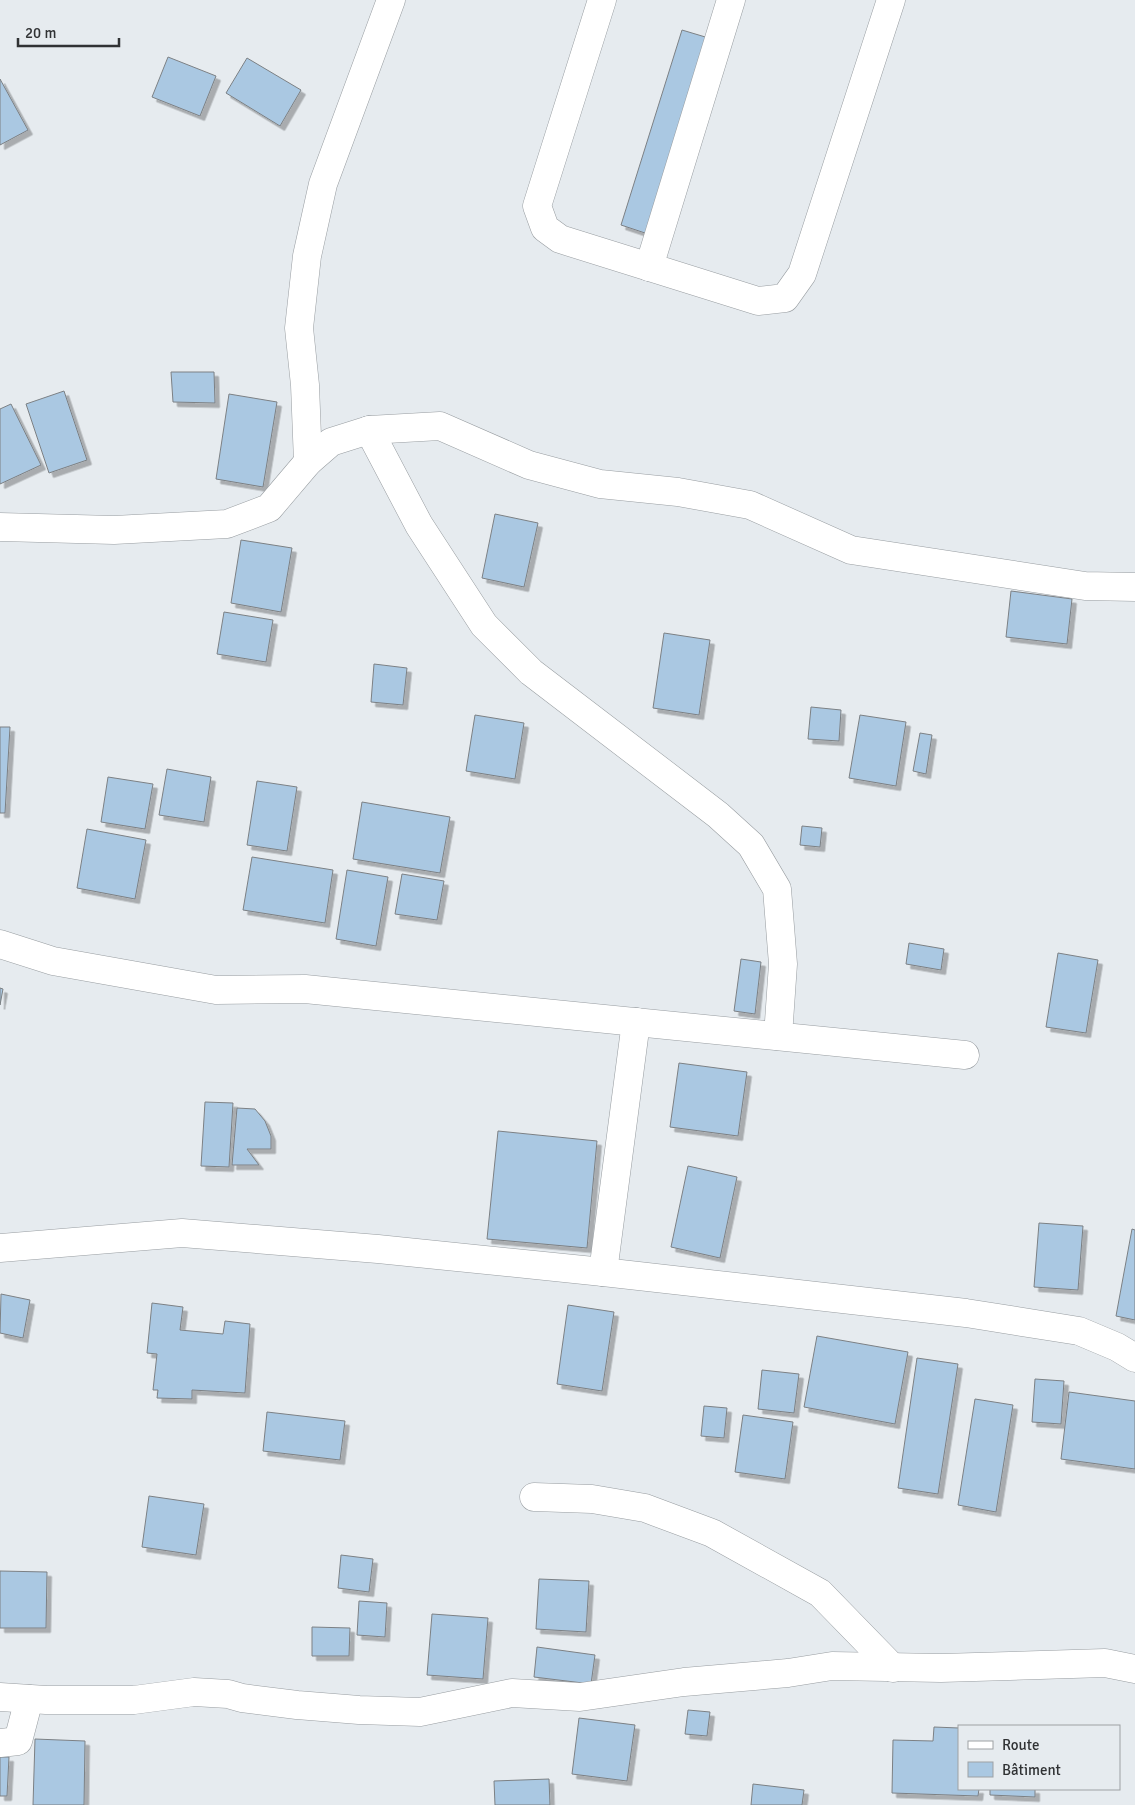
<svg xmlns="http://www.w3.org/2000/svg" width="1135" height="1805" viewBox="0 0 1135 1805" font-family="Signika,sans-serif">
<defs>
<filter id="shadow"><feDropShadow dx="4.5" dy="4.5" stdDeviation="0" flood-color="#0004"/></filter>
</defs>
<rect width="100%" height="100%" fill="#e6ebef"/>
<g fill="#aac8e2" stroke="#7c8084" filter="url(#shadow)">
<polygon points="682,30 712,39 651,235 621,225"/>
<polygon points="168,57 216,76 200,116 152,97"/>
<polygon points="247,58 301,90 280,126 226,93"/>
<polygon points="0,79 28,130 0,145"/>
<polygon points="171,372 214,372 215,403 173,402"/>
<polygon points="64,391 87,460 49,473 26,404"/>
<polygon points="229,394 277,402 263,487 216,479"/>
<polygon points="11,404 41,465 0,484 0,409"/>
<polygon points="495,514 538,523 524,587 482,578"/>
<polygon points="241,540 292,548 281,612 231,603"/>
<polygon points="1011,591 1072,599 1067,644 1006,637"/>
<polygon points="224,612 273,620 266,662 217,654"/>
<polygon points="664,633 710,640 699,715 653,708"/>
<polygon points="374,664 407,668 403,705 371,702"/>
<polygon points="811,707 841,710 839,741 808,739"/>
<polygon points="475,715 524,723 515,779 466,771"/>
<polygon points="860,715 906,722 896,786 849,778"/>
<polygon points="0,727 10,727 5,813 0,813"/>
<polygon points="920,733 932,735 926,774 913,771"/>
<polygon points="167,769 211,777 204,822 159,815"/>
<polygon points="108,777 153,784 145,829 101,822"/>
<polygon points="257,781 297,787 287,851 247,845"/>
<polygon points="362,802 450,817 440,873 353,859"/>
<polygon points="802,826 822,828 820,847 800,845"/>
<polygon points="87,829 146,840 135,899 77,888"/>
<polygon points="252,857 333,870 325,923 243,910"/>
<polygon points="347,870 388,877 376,946 336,939"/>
<polygon points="402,874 444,881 437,920 395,914"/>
<polygon points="909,943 944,949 941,970 906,964"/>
<polygon points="1058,953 1098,960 1086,1033 1046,1027"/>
<polygon points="741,959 761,962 755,1014 734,1011"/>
<polygon points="0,988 3,989 0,1005"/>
<polygon points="679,1063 747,1072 738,1136 670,1127"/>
<polygon points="205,1102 233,1103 229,1167 201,1166"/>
<polygon points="237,1108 255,1109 265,1121 271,1136 271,1149 247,1149 259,1165 232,1165"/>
<polygon points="498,1131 597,1141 587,1248 487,1239"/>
<polygon points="688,1166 737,1177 720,1258 671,1247"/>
<polygon points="1039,1223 1083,1226 1078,1290 1034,1287"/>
<polygon points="1132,1229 1135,1230 1135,1320 1116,1316"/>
<polygon points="1,1294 30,1300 23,1338 0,1333"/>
<polygon points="152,1303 183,1307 180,1330 223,1334 225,1321 250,1324 245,1393 192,1390 192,1399 157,1398 158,1390 153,1390 157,1354 147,1353"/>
<polygon points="568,1305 614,1312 602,1391 557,1384"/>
<polygon points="817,1336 908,1352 895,1424 804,1407"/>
<polygon points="917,1358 958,1364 938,1494 898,1488"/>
<polygon points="762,1370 799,1374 794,1413 758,1409"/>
<polygon points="1035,1379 1064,1381 1061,1424 1032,1422"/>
<polygon points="1069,1392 1135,1401 1135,1469 1061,1459"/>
<polygon points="975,1399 1013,1405 996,1512 958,1505"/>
<polygon points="704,1406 727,1408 724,1438 701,1436"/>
<polygon points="267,1412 345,1421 340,1460 263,1451"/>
<polygon points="743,1415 793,1422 785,1479 735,1472"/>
<polygon points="149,1496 204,1504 196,1555 142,1547"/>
<polygon points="341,1555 373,1559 369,1592 338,1588"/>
<polygon points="0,1571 47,1572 46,1628 0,1628"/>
<polygon points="539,1579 589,1581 586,1632 536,1629"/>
<polygon points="359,1601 387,1603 385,1637 357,1635"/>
<polygon points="432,1614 488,1618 483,1679 427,1675"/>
<polygon points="312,1627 350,1628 349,1656 312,1656"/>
<polygon points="537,1647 595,1655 591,1684 534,1677"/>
<polygon points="688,1710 710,1712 707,1736 685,1734"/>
<polygon points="579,1718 635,1725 627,1781 572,1774"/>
<polygon points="934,1727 959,1728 959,1789 979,1789 978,1796 892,1793 893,1740 933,1741"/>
<polygon points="35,1739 85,1741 84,1805 33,1805"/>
<polygon points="0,1757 9,1757 7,1796 0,1796"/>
<polygon points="549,1779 550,1805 495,1805 494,1781"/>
<polygon points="753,1784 804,1790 802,1805 751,1805"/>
<polygon points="990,1789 1035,1789 1035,1797 990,1795"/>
</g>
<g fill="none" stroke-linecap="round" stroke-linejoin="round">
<g stroke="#989da1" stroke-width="29">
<g id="minor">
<polyline points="602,0 537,206 545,228 560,239 758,301 785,298 802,274 891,0"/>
<polyline points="649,267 731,0"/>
<polyline points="369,430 419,525 484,625 531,672 718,815 751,845 777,889 783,964 778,1036"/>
<polyline points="308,462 305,385 299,328 307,256 323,184 391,0"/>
<polyline points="0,527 114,530 227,524 269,508 308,462 331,442 369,430 440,426 529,465 600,484 678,492 750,505 851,550 1085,586 1135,587"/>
<polyline points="0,944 53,961 216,990 305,989 965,1055"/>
<polyline points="0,1248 182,1233 378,1249 603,1272 966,1313 1079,1331 1117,1347 1135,1358"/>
<polyline points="603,1272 636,1022"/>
<polyline points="534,1497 592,1499 645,1508 712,1533 820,1593 893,1668"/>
<polyline points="0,1697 46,1700 134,1700 194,1692 228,1694 242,1698 297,1705 359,1710 420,1712 512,1693 580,1697 684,1682 788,1673 832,1666 941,1668 1105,1663 1135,1669"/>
<polyline points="0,1743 18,1741 29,1699"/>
</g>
</g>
<use href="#minor" stroke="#fff" stroke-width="28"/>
</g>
<rect x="958" y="1725" width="162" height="65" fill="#e6ebef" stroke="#9da1a4"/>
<rect x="968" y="1741" width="25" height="8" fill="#ffffff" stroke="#9da1a4"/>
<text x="1002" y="1750" font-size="15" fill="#303234">Route</text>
<rect x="968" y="1762" width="25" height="15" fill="#aac8e2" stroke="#9da1a4"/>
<text x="1002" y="1775" font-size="15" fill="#303234">Bâtiment</text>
<path d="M18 38v8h101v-8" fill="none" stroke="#303234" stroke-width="2.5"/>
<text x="25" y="38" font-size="15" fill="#303234" stroke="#e6ebef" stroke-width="4" paint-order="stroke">20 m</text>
</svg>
